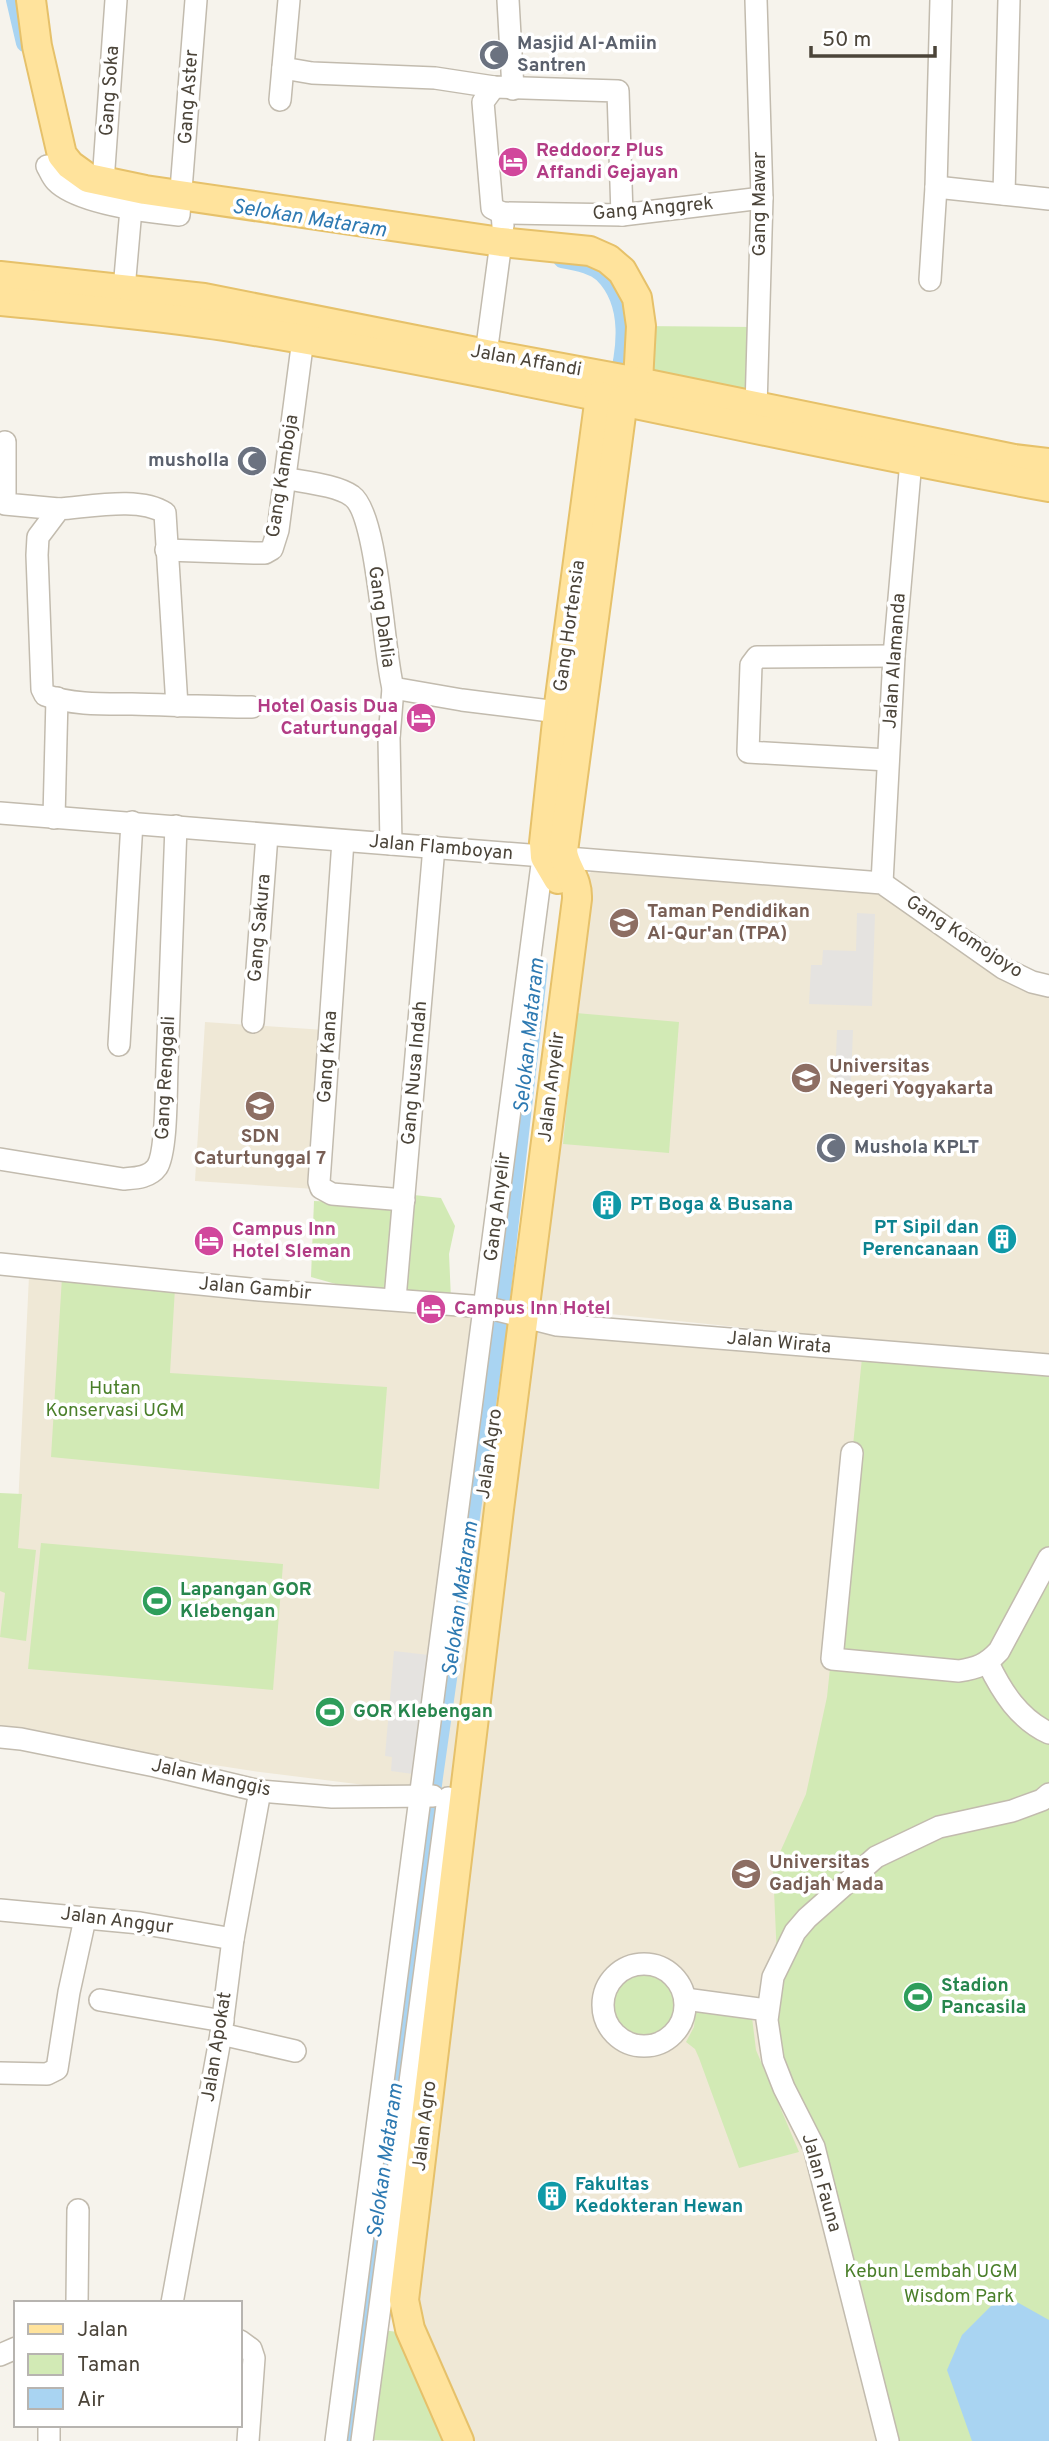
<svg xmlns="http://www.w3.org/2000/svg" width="1049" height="2441" viewBox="0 0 1049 2441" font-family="Overpass,sans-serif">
<rect width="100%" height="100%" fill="#f6f3ec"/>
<g fill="#efe8d6">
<polygon points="599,869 867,888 1049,991 1049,1359 551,1308 543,1305 539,1296 587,876 592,871"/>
<polygon points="205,1022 325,1030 315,1189 195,1181"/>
<polygon points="30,1255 515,1320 1049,1376 1049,2441 467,2441 393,2271 452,1796 253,1771 0,1732 0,1527 17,1528"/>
</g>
<g fill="#d2eab5">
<polygon points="639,326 755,327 753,392 630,371"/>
<polygon points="576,1013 679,1022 669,1153 563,1144"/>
<polygon points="414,1195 441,1198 455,1226 449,1254 451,1299 404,1293"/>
<polygon points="314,1201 396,1204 389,1299 311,1277"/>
<polygon points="62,1277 175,1288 170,1373 387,1387 379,1489 51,1457"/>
<path d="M862 1358 1049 1376V2441H899L823 2139C810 2118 788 2086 781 2063 776 2044 776 2022 779 2003L773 1868 806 1794 827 1697Z"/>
<polygon points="0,1493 22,1494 18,1548 36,1550 26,1641 0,1637 5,1593 0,1591"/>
<polygon points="41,1543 283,1564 273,1690 28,1669"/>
<circle cx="643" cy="2005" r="31"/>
<polygon points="696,2008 752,2017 756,2050 799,2152 739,2168 699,2058 695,2049 686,2042 694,2027"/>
<polygon points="382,2330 398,2332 442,2441 369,2440"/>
</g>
<g fill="#e5e3e0">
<polygon points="857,913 875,914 872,1006 809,1004 811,965 822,965 823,950 856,951"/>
<polygon points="837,1030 853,1030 851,1082 835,1081"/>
<polygon points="394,1651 429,1655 413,1774 391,1771 392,1757 385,1756"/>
</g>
<polygon fill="#a9d4f2" points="1015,2301 1049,2320 1049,2441 972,2441 947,2370 962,2335 991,2306"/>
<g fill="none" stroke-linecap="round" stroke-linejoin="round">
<g stroke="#a9d4f2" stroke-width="18">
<polyline points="15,0 25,43"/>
<path d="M562 259C575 261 593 264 603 274 633 304 626 351 616 388"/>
<polyline points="348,2441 434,1777 498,1327 539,966"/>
</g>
<g stroke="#c2bbae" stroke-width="24">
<g id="minor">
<polyline points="508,0 513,89"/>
<polyline points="756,0 762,198 756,408"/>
<polyline points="283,68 312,73 435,78 494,87 618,91 622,215"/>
<polyline points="494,87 483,102 492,208 502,213 503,226"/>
<polyline points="280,100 289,0"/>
<path d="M47 166C50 171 52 177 56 181 77 203 149 212 179 215L196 0"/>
<polyline points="103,182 116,0"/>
<polyline points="936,187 1049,199"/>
<polyline points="1004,194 1009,0"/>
<polyline points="502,213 622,215 762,198"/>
<polyline points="930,280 936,187 941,0"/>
<polyline points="124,289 131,209"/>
<polyline points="486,354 501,242"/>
<polyline points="5,442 5,504 59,509"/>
<path d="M284 478C303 482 337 485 352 496 378 514 383 651 393 688L462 700 558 712"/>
<polyline points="166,550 254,553 265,553 272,549 278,530 303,339"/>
<path d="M177 706 165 513C140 496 89 507 59 509L38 537 37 555 42 689 45 695C71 705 104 704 132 704 172 705 212 707 252 707"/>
<polyline points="888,760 748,752 751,665 757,657 894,656"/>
<polyline points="0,813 882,883 1003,968 1032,982 1049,986"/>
<polyline points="54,818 57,698"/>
<polyline points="343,841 319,1182 321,1188 332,1194 404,1200"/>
<polyline points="391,844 389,738 393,688"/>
<polyline points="882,883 894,656 912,449"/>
<polyline points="253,1022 267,835"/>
<polyline points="119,1045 132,822"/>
<path d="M0 1159 123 1179C135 1178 149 1178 157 1167 167 1152 166 1088 167 1067 170 987 173 906 176 826"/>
<polyline points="0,1264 260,1290 485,1307 557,1325 1049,1365"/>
<polyline points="395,1299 434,847"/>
<path d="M852 1453 832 1659 959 1671C977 1668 986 1665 999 1651L1049 1558"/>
<path d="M988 1663C1002 1692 1019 1719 1049 1733"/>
<polyline points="0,1737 21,1739 155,1766 260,1791 332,1797 433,1796"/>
<polyline points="0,1910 140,1923 233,1939"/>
<circle cx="644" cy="2005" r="41"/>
<polyline points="685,1999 767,2010"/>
<polyline points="100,2000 223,2021"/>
<polyline points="221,2034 295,2051"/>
<polyline points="0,2073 47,2074 57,2069 69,1992 85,1919"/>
<polyline points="77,2303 78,2210"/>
<polyline points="172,2303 221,2034 233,1939 260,1791"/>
<polyline points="240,2341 251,2349 254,2358 248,2441"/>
<polyline points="0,2355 16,2348"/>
<polyline points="49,2425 49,2441"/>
<polyline points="336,2441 543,857"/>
<polyline points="362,2441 448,1798"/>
<polyline points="888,2441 814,2147 784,2088 773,2060 767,2020 773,1977 795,1932 807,1918 876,1857 939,1827 1012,1811 1042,1800 1049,1794"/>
</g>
</g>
<g stroke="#e6c16a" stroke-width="32">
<g id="major">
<polyline points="31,0 37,46 62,155 70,165 88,178 145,190 501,242 590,251 608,259 622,271 637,298 641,326 638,382"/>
<polyline points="0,276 204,298 486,354 638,382 1014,459 1049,463"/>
<path d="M0 301C75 308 149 315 224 326 501 370 773 437 1049 487"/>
<polyline points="558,879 545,857 544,843 558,712 600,396"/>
<path d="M459 2441 410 2329 404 2300 499 1509 577 899C578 878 565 869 563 851L623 400"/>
</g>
</g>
<use href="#minor" stroke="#fff" stroke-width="21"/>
<use href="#major" stroke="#ffe39c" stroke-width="28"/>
</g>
<defs>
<g id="mosque-disc" transform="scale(1.575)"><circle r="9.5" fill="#6b7280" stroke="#fff"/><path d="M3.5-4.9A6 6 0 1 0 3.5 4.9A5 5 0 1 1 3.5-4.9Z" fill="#fff"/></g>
<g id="hotel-disc" transform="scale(1.575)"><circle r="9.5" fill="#d1479c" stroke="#fff"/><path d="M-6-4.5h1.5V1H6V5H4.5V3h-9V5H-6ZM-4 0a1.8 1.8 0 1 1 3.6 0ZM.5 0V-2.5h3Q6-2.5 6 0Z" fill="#fff"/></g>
<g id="school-disc" transform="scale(1.575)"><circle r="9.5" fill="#8d6e63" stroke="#fff"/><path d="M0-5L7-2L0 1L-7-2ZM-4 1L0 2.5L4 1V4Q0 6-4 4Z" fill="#fff"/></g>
<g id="university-disc" transform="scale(1.575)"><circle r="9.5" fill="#8d6e63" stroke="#fff"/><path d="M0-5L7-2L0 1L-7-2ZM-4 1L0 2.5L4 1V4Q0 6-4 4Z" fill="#fff"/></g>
<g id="building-disc" transform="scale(1.575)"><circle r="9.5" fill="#0f9aa8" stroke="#fff"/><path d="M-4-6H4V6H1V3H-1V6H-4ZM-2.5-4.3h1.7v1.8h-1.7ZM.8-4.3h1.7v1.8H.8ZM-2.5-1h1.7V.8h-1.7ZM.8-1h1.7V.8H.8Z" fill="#fff"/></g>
<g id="stadium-disc" transform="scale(1.575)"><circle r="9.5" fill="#2e9e5b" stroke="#fff"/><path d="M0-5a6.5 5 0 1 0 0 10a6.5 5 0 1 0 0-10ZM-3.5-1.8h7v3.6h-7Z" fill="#fff"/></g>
</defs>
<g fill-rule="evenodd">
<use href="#mosque-disc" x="494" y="55"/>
<use href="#hotel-disc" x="513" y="162"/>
<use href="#mosque-disc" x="252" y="461"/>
<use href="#hotel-disc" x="421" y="718"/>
<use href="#school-disc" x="624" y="923"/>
<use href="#university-disc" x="806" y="1078"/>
<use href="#school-disc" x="260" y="1106"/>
<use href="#mosque-disc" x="831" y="1148"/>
<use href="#building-disc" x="607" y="1205"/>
<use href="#building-disc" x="1002" y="1239"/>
<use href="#hotel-disc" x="209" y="1241"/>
<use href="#hotel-disc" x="431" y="1309"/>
<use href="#stadium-disc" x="157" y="1601"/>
<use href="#stadium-disc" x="330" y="1712"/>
<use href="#university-disc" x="746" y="1874"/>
<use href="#stadium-disc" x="918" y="1997"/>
<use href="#building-disc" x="552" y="2196"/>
</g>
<g text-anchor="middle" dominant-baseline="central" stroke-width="7" stroke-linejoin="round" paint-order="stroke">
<g font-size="19" font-weight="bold" fill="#5b616d" stroke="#fff" text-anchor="start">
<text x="517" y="44">Masjid Al-Amiin<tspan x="517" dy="22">Santren</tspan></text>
<text x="229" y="461" text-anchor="end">musholla</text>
<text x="854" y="1148">Mushola KPLT</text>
</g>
<g font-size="19" fill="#4b4439" stroke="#fff">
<text transform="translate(110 91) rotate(-86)">Gang Soka</text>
<text transform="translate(189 97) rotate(-86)">Gang Aster</text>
<text transform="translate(760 204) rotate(-90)">Gang Mawar</text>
<text transform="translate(653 209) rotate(-5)">Gang Anggrek</text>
<text transform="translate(526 361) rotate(10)">Jalan Affandi</text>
<text transform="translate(283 476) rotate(-81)">Gang Kamboja</text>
<text transform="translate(381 617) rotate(82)">Gang Dahlia</text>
<text transform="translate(570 626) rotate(-82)">Gang Hortensia</text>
<text transform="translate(895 661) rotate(-86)">Jalan Alamanda</text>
<text transform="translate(441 848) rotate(5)">Jalan Flamboyan</text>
<text transform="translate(260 928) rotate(-85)">Gang Sakura</text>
<text transform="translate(964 937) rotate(33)">Gang Komojoyo</text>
<text transform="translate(328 1057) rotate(-86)">Gang Kana</text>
<text transform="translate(415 1073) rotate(-85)">Gang Nusa Indah</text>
<text transform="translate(166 1078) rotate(-87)">Gang Renggali</text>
<text transform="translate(552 1087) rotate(-83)">Jalan Anyelir</text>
<text transform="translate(498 1207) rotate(-83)">Gang Anyelir</text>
<text transform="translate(255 1289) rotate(5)">Jalan Gambir</text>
<text transform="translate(779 1343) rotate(5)">Jalan Wirata</text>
<text transform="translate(490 1454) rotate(-82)">Jalan Agro</text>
<text transform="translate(211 1778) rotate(12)">Jalan Manggis</text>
<text transform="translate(117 1921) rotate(7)">Jalan Anggur</text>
<text transform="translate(217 2047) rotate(-81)">Jalan Apokat</text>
<text transform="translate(425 2126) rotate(-83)">Jalan Agro</text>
<text transform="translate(821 2183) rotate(74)">Jalan Fauna</text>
</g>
<g font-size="19" font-weight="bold" fill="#b23c85" stroke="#fff" text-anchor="start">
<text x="536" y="151">Reddoorz Plus<tspan x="536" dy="22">Affandi Gejayan</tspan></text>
<text x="398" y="707" text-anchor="end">Hotel Oasis Dua<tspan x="398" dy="22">Caturtunggal</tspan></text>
<text x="232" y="1230">Campus Inn<tspan x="232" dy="22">Hotel Sleman</tspan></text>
<text x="454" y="1309">Campus Inn Hotel</text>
</g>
<g font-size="19" font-weight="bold" fill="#785e54" stroke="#fff" text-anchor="start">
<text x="647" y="912">Taman Pendidikan<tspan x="647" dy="22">Al-Qur'an (TPA)</tspan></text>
<text x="829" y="1067">Universitas<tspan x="829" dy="22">Negeri Yogyakarta</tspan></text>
<text x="260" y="1137" text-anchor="middle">SDN<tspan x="260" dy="22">Caturtunggal 7</tspan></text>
<text x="769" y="1863">Universitas<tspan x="769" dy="22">Gadjah Mada</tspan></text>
</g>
<g font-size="19" font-weight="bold" fill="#0d838f" stroke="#fff" text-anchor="start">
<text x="630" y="1205">PT Boga &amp; Busana</text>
<text x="979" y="1228" text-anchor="end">PT Sipil dan<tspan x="979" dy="22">Perencanaan</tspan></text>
<text x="575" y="2185">Fakultas<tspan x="575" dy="22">Kedokteran Hewan</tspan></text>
</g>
<g font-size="19" fill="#4a7f2a" stroke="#fff">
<text x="115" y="1389">Hutan<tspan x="115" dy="22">Konservasi UGM</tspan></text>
<text x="931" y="2272">Kebun Lembah UGM</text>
<text x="959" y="2297">Wisdom Park</text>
</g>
<g font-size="19" font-weight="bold" fill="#27864d" stroke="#fff" text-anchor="start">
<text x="180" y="1590">Lapangan GOR<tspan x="180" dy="22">Klebengan</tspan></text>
<text x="353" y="1712">GOR Klebengan</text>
<text x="941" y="1986">Stadion<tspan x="941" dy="22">Pancasila</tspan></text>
</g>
<g font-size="21" font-style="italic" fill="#2e7ab2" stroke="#fff">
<text transform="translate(309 219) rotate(9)">Selokan Mataram</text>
<text transform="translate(530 1036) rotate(-84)">Selokan Mataram</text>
<text transform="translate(461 1599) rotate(-82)">Selokan Mataram</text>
<text transform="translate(386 2161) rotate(-82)">Selokan Mataram</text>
</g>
</g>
<rect x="14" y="2301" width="228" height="126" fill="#ffffff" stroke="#b7b4b0" stroke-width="2"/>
<rect x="28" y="2324" width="35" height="10" fill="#ffe39c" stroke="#b7b4b0" stroke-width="2"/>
<text x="77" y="2336" font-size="21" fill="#4b4439">Jalan</text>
<rect x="28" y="2354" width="35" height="21" fill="#d2eab5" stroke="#b7b4b0" stroke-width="2"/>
<text x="77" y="2371" font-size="21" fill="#4b4439">Taman</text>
<rect x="28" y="2388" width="35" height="21" fill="#a9d4f2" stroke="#b7b4b0" stroke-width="2"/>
<text x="77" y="2406" font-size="21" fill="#4b4439">Air</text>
<path d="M811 46v10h124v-10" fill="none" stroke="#4b4439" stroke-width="3.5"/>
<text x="822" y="46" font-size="21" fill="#4b4439" stroke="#ffffff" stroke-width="5" paint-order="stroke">50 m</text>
</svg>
